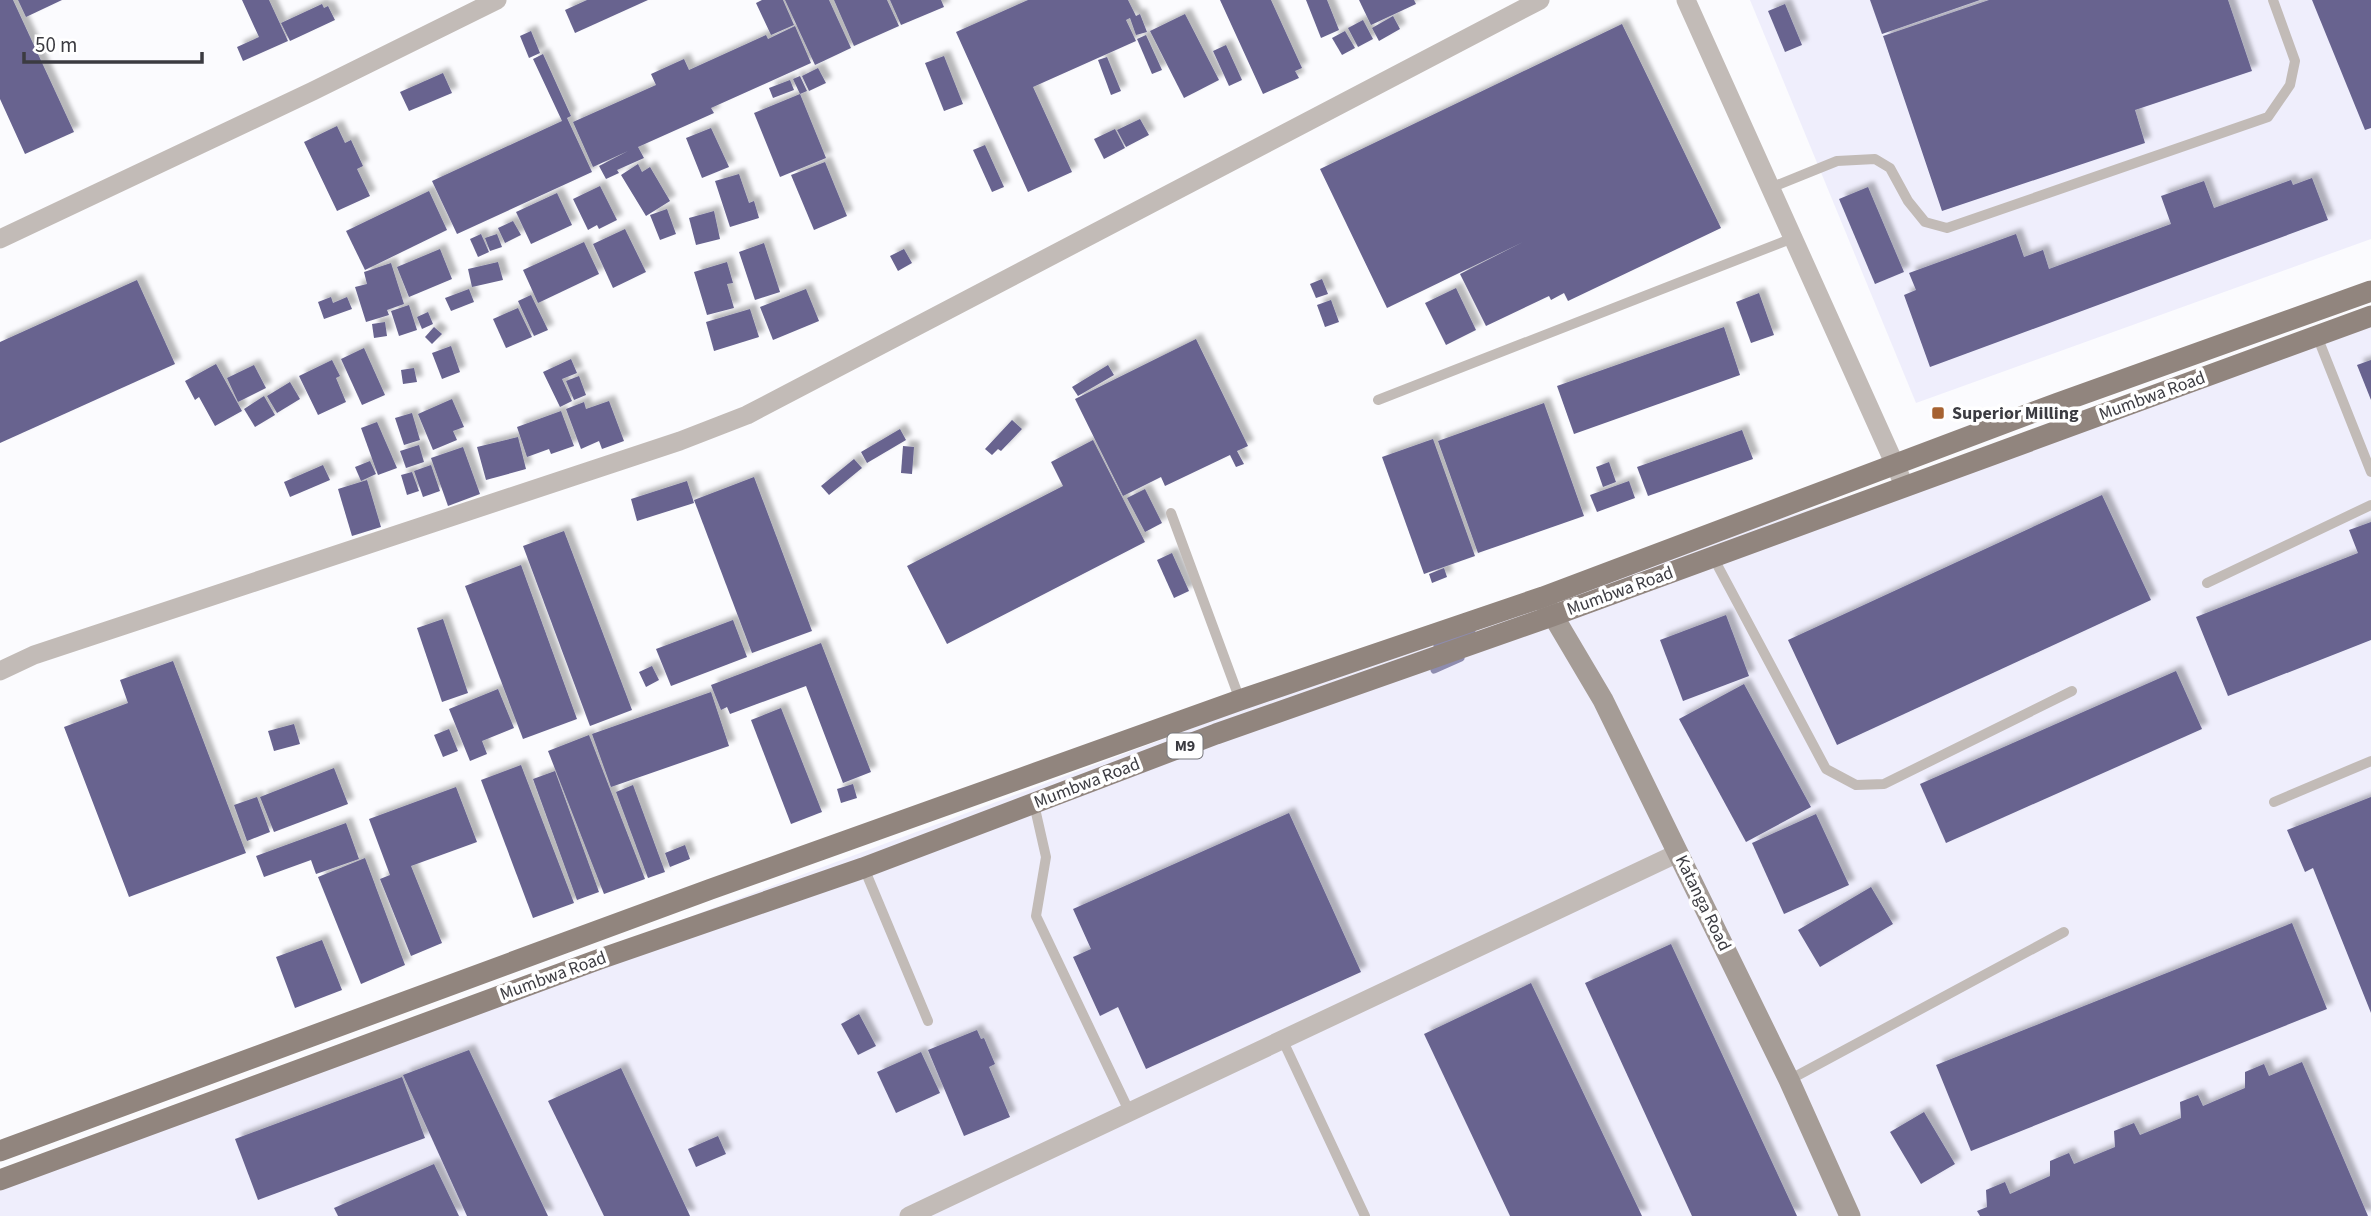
<svg xmlns="http://www.w3.org/2000/svg" width="2371" height="1216" viewBox="0 0 2371 1216" font-family="'Source Sans 3',sans-serif">
<defs>
<filter id="shadow"><feDropShadow dx="6" dy="-6" stdDeviation="2" flood-color="#0004"/></filter>
</defs>
<rect width="100%" height="100%" fill="#fbfbfe"/>
<g fill="#efeefc">
<polygon points="1750,0 2371,0 2371,239 1916,403"/>
<polygon points="2371,325 2371,1216 0,1216 0,1176 1539,598"/>
</g>
<g fill="none" stroke-linecap="round" stroke-linejoin="round">
<g stroke="#8e8caf" stroke-width="7">
<polyline points="1437,646 1472,632"/>
<polyline points="1434,670 1461,658"/>
</g>
</g>
<g fill="#67638f" filter="url(#shadow)">
<polygon points="0,0 13,0 74,132 25,154 0,99"/>
<polygon points="18,0 62,0 26,17"/>
<polygon points="242,0 269,0 288,41 243,61 237,47 259,37"/>
<polygon points="587,0 648,0 575,33 565,10"/>
<polygon points="762,0 783,0 794,25 771,35 756,3"/>
<polygon points="785,0 829,0 851,48 815,65"/>
<polygon points="834,0 887,0 899,26 854,46"/>
<polygon points="890,0 941,0 944,7 901,25"/>
<polygon points="1028,0 1128,0 1136,16 1140,14 1147,32 1136,35 1130,18 1126,20 1136,41 1033,87 1072,172 1028,192 956,32"/>
<polygon points="1220,0 1271,0 1302,68 1295,71 1299,78 1263,94"/>
<polygon points="1306,0 1327,0 1339,30 1321,38"/>
<polygon points="1359,0 1414,0 1416,4 1371,25"/>
<polygon points="1870,0 1980,0 1882,34"/>
<polygon points="1989,0 2228,0 2252,71 2135,110 2145,143 1942,211 1883,36"/>
<polygon points="2312,0 2371,0 2371,128 2365,130"/>
<polygon points="322,4 324,8 328,6 335,20 290,41 281,23"/>
<polygon points="1785,4 1802,45 1785,52 1768,11"/>
<polygon points="1185,14 1219,80 1184,98 1150,31"/>
<polygon points="1393,16 1400,29 1379,41 1372,28"/>
<polygon points="1363,20 1373,39 1358,47 1348,28"/>
<polygon points="1622,24 1721,228 1568,301 1564,293 1551,300 1549,296 1486,326 1460,274 1523,242 1387,308 1320,169"/>
<polygon points="795,26 811,63 711,108 714,113 638,147 644,158 617,170 619,173 606,179 599,166 628,151 593,167 573,122 656,85 651,74 684,59 689,70 766,35 768,39"/>
<polygon points="531,31 540,53 529,58 520,36"/>
<polygon points="1345,31 1355,48 1342,55 1332,38"/>
<polygon points="1146,35 1162,70 1152,74 1137,39"/>
<polygon points="1226,45 1242,80 1229,86 1213,51"/>
<polygon points="543,54 571,116 567,118 592,172 457,234 432,181 562,121 533,59"/>
<polygon points="944,56 963,104 944,111 925,63"/>
<polygon points="1107,57 1121,91 1111,95 1098,60"/>
<polygon points="818,68 826,83 809,91 802,76"/>
<polygon points="443,73 452,93 409,111 400,92"/>
<polygon points="800,76 807,91 800,94 793,79"/>
<polygon points="790,80 794,90 773,98 769,88"/>
<polygon points="800,94 826,158 780,177 754,113"/>
<polygon points="1140,119 1149,135 1126,147 1117,130"/>
<polygon points="337,126 345,143 351,140 363,166 357,169 370,196 337,211 304,142"/>
<polygon points="711,128 729,167 702,178 686,138"/>
<polygon points="1115,129 1125,148 1104,159 1094,139"/>
<polygon points="985,145 1004,187 992,192 973,150"/>
<polygon points="825,162 847,216 814,230 791,175"/>
<polygon points="638,164 642,172 650,167 670,201 646,216 621,175"/>
<polygon points="739,174 749,203 754,201 759,218 730,227 715,181"/>
<polygon points="2312,178 2328,220 1930,367 1904,295 1916,290 1909,273 2016,234 2024,257 2043,250 2049,269 2171,224 2161,196 2204,181 2214,208 2291,180 2293,185"/>
<polygon points="600,186 617,220 599,229 597,225 588,230 573,199"/>
<polygon points="1868,187 1904,272 1875,284 1839,199"/>
<polygon points="429,191 447,230 365,270 346,231"/>
<polygon points="557,193 572,225 531,244 516,212"/>
<polygon points="667,209 676,234 660,240 650,215"/>
<polygon points="714,211 720,239 696,245 689,218"/>
<polygon points="513,221 521,235 505,243 498,228"/>
<polygon points="625,229 646,272 613,288 593,244"/>
<polygon points="481,234 489,252 478,257 470,239"/>
<polygon points="497,234 502,247 490,251 485,238"/>
<polygon points="584,242 599,274 538,303 523,270"/>
<polygon points="764,243 780,292 755,300 739,252"/>
<polygon points="440,249 452,279 409,297 397,267"/>
<polygon points="904,249 912,263 898,271 890,256"/>
<polygon points="498,262 503,280 472,287 468,269"/>
<polygon points="727,262 733,283 727,284 734,308 707,315 694,272"/>
<polygon points="391,263 404,304 387,310 389,315 366,322 355,287 367,284 364,272"/>
<polygon points="1322,279 1328,294 1316,298 1310,284"/>
<polygon points="137,280 175,364 0,443 0,342"/>
<polygon points="1456,288 1476,330 1446,345 1425,303"/>
<polygon points="469,289 474,302 451,311 445,298"/>
<polygon points="806,289 819,321 773,340 760,307"/>
<polygon points="1759,293 1774,335 1751,343 1736,302"/>
<polygon points="531,295 548,330 534,336 518,301"/>
<polygon points="331,297 333,303 347,297 352,309 324,319 318,302"/>
<polygon points="1331,300 1339,322 1325,327 1317,305"/>
<polygon points="409,305 417,330 399,336 391,311"/>
<polygon points="518,308 532,337 506,348 493,319"/>
<polygon points="750,309 759,337 714,351 706,322"/>
<polygon points="428,312 433,324 422,329 417,317"/>
<polygon points="385,322 387,336 374,338 372,324"/>
<polygon points="434,327 442,334 432,344 425,337"/>
<polygon points="1724,327 1740,375 1574,434 1557,386"/>
<polygon points="1196,339 1248,446 1237,451 1244,464 1236,467 1230,455 1165,486 1161,477 1123,496 1075,399"/>
<polygon points="451,346 460,372 442,379 432,353"/>
<polygon points="364,348 385,395 362,405 341,359"/>
<polygon points="571,359 577,373 562,379 572,401 560,407 543,372"/>
<polygon points="332,360 340,376 336,378 346,402 318,415 299,376"/>
<polygon points="2371,360 2371,400 2357,365"/>
<polygon points="216,364 242,411 215,426 199,397 195,400 185,381"/>
<polygon points="254,365 266,388 238,402 227,378"/>
<polygon points="1108,365 1114,375 1078,396 1072,387"/>
<polygon points="414,368 417,382 403,384 401,370"/>
<polygon points="579,376 586,395 574,400 566,381"/>
<polygon points="290,382 300,399 277,413 267,396"/>
<polygon points="264,396 275,415 255,427 244,409"/>
<polygon points="452,399 464,427 453,431 457,440 433,450 418,414"/>
<polygon points="609,401 624,441 602,449 599,441 581,449 566,409 584,402 586,409"/>
<polygon points="1544,403 1584,516 1478,553 1438,441"/>
<polygon points="561,411 574,446 551,454 549,449 527,457 517,427"/>
<polygon points="412,413 420,440 404,445 395,418"/>
<polygon points="1012,420 1022,429 1001,451 998,449 992,455 985,449"/>
<polygon points="377,422 397,468 378,475 361,428"/>
<polygon points="900,429 906,440 867,463 861,452"/>
<polygon points="1742,430 1753,459 1648,496 1637,467"/>
<polygon points="518,437 526,469 486,480 477,447"/>
<polygon points="1433,439 1475,556 1424,574 1382,457"/>
<polygon points="1093,440 1145,542 947,644 907,566 1063,486 1051,462"/>
<polygon points="419,445 424,462 406,468 400,451"/>
<polygon points="903,446 914,447 912,474 901,473"/>
<polygon points="463,447 480,494 448,506 431,458"/>
<polygon points="854,459 862,468 829,495 821,486"/>
<polygon points="370,461 376,474 361,481 355,467"/>
<polygon points="1609,462 1616,482 1603,487 1596,467"/>
<polygon points="323,465 330,480 290,497 284,482"/>
<polygon points="431,465 440,491 423,497 414,471"/>
<polygon points="412,472 419,491 407,495 401,475"/>
<polygon points="754,477 812,631 752,653 694,500"/>
<polygon points="367,480 381,527 352,536 338,489"/>
<polygon points="687,481 694,503 637,521 631,499"/>
<polygon points="1629,481 1635,498 1597,512 1590,495"/>
<polygon points="1145,489 1162,523 1145,532 1127,498"/>
<polygon points="2102,495 2151,600 1837,745 1788,640"/>
<polygon points="2371,522 2371,640 2228,696 2196,617 2358,553 2349,530"/>
<polygon points="564,531 632,710 590,726 523,546"/>
<polygon points="1172,553 1189,591 1174,598 1157,560"/>
<polygon points="521,565 577,719 523,739 465,586"/>
<polygon points="1444,568 1447,577 1432,583 1429,574"/>
<polygon points="1726,615 1749,676 1683,701 1660,640"/>
<polygon points="443,619 468,693 442,702 417,628"/>
<polygon points="733,620 747,657 671,686 656,649"/>
<polygon points="821,643 871,772 843,783 806,686 730,714 727,707 721,710 711,685"/>
<polygon points="173,661 246,853 129,897 64,727 128,703 120,680"/>
<polygon points="652,666 659,680 646,687 639,672"/>
<polygon points="2176,671 2202,729 1946,843 1920,784"/>
<polygon points="1744,684 1811,807 1746,842 1679,719"/>
<polygon points="498,689 514,728 482,741 487,754 470,761 449,709"/>
<polygon points="711,692 729,746 611,787 592,734"/>
<polygon points="781,708 822,812 791,824 751,720"/>
<polygon points="294,724 300,744 274,751 268,731"/>
<polygon points="449,729 458,751 443,757 434,735"/>
<polygon points="589,735 645,879 604,894 548,751"/>
<polygon points="521,765 574,903 533,918 481,780"/>
<polygon points="334,768 348,804 274,832 260,797"/>
<polygon points="555,771 599,892 577,900 533,779"/>
<polygon points="853,784 857,798 841,803 837,789"/>
<polygon points="633,785 665,872 648,878 616,792"/>
<polygon points="456,787 477,842 411,866 442,943 411,956 380,879 390,875 369,819"/>
<polygon points="257,797 270,832 247,841 234,805"/>
<polygon points="2371,797 2371,1013 2313,868 2305,872 2287,830"/>
<polygon points="1289,813 1361,972 1146,1069 1118,1007 1100,1016 1073,957 1091,949 1073,909"/>
<polygon points="1816,814 1849,885 1784,914 1752,843"/>
<polygon points="346,823 359,859 316,874 311,860 264,877 256,856"/>
<polygon points="685,845 690,859 670,867 665,853"/>
<polygon points="365,858 405,965 361,984 318,877"/>
<polygon points="1871,887 1893,924 1820,967 1798,930"/>
<polygon points="2292,923 2327,1009 1971,1151 1936,1065"/>
<polygon points="322,940 342,990 295,1008 276,957"/>
<polygon points="1671,944 1797,1216 1692,1216 1585,983"/>
<polygon points="1531,983 1642,1216 1510,1216 1424,1034"/>
<polygon points="859,1014 876,1046 858,1055 841,1024"/>
<polygon points="977,1030 981,1039 984,1038 995,1064 989,1067 1010,1117 964,1136 928,1050"/>
<polygon points="469,1050 548,1216 467,1216 403,1075"/>
<polygon points="921,1052 940,1093 896,1113 877,1072"/>
<polygon points="2302,1062 2368,1216 1980,1216 1977,1211 1987,1207 1986,1190 2005,1182 2010,1194 2050,1176 2050,1161 2069,1153 2074,1164 2115,1147 2114,1131 2134,1123 2140,1135 2181,1118 2180,1102 2198,1095 2203,1106 2245,1088 2245,1072 2264,1064 2269,1076"/>
<polygon points="621,1068 690,1216 604,1216 548,1101"/>
<polygon points="402,1077 425,1138 258,1200 235,1139"/>
<polygon points="1924,1112 1955,1164 1921,1184 1890,1132"/>
<polygon points="718,1136 726,1154 696,1167 688,1149"/>
<polygon points="434,1164 459,1216 338,1216 334,1208"/>
</g>
<g fill="none" stroke-linecap="round" stroke-linejoin="round">
<g stroke="#c2bbb7" stroke-width="10">
<polyline points="1770,188 1837,161 1875,159 1890,168 1908,201 1925,222 1947,228 2268,117 2290,85 2295,61 2273,0"/>
<polyline points="2317,336 2371,472"/>
<polyline points="1378,400 1793,238"/>
<polyline points="1171,513 1240,700"/>
<polyline points="1713,557 1826,769 1856,785 1884,784 2072,691"/>
<polyline points="2207,583 2371,505"/>
<polyline points="2274,802 2371,761"/>
<polyline points="1034,804 1046,857 1036,916 1130,1113"/>
<polyline points="864,868 928,1021"/>
<polyline points="1283,1041 1365,1216"/>
<polyline points="1789,1080 2064,932"/>
</g>
<g stroke="#c2bbb7" stroke-width="19">
<polyline points="1686,0 1905,487"/>
<polyline points="0,239 313,91 497,0"/>
<polyline points="0,671 34,655 680,441 747,415 1540,0"/>
<polyline points="909,1216 1678,853"/>
</g>
<polyline stroke="#a59c96" stroke-width="21" points="1545,602 1603,700 1789,1080 1850,1216"/>
<g stroke="#91857e" stroke-width="21">
<polyline points="0,1151 711,889 1240,700 1543,597 2058,403 2371,291"/>
<polyline points="0,1180 600,959 863,868 1216,734 1552,616 2371,316"/>
</g>
</g>
<rect fill="#a66232" stroke="#fff" stroke-width="2.5" x="1931" y="406" width="14" height="14" rx="3.5"/>
<g text-anchor="middle" dominant-baseline="central" stroke-width="7" stroke-linejoin="round" paint-order="stroke">
<rect fill="#fff" stroke="#76767a" stroke-width="2" x="1167.5" y="733.5" width="35" height="25" rx="5"/>
<g font-size="16" font-weight="bold" fill="#3b3b41">
<text x="1185" y="746">M9</text>
</g>
<g font-size="18" fill="#3b3b41" stroke="#fff">
<text transform="translate(2152 396) rotate(-20)">Mumbwa Road</text>
<text transform="translate(1620 591) rotate(-20)">Mumbwa Road</text>
<text transform="translate(1087 783) rotate(-21)">Mumbwa Road</text>
<text transform="translate(1703 903) rotate(64)">Katanga Road</text>
<text transform="translate(553 976) rotate(-20)">Mumbwa Road</text>
</g>
<g font-size="18" font-weight="bold" fill="#3b3b41" stroke="#fff" text-anchor="start">
<text x="1952" y="413">Superior Milling</text>
</g>
</g>
<path d="M24 52v10h178v-10" fill="none" stroke="#3b3b41" stroke-width="3.5"/>
<text x="35" y="52" font-size="21" fill="#3b3b41" stroke="#ffffff" stroke-width="5" paint-order="stroke">50 m</text>
</svg>
